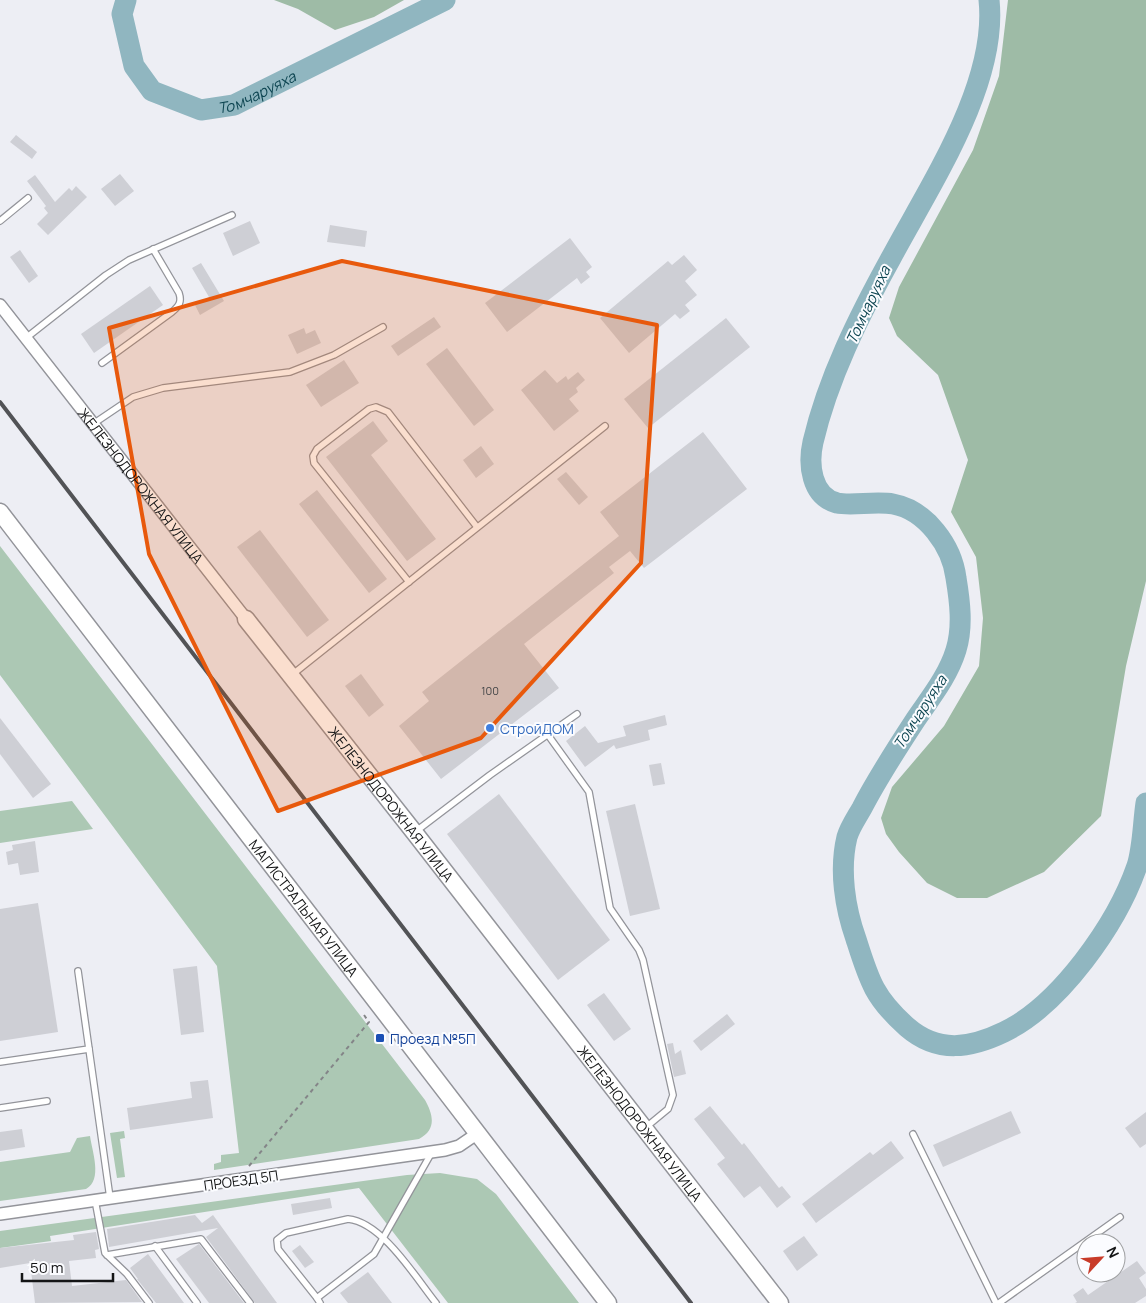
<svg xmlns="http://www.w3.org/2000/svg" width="1146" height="1303" viewBox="0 0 1146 1303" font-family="Manrope,sans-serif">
<rect width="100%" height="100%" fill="#edeef4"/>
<g fill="#acc8b4">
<path d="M0 546 425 1100C434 1116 436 1130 419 1139L214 1170V1164L221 1162V1155L239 1153 217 966 0 675Z"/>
<polygon points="72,801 93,829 0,843 0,811"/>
<polygon points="124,1131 125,1138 120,1139 125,1177 117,1178 110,1133"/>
<path d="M90 1136C92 1151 103 1180 86 1189L0 1201V1162L70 1152 77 1138Z"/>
<polygon points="440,1173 477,1179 496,1194 579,1303 448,1303 359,1188 50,1236 51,1241 0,1248 0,1231 407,1175"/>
</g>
<g fill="#9ebba6">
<polygon points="274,0 404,0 374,17 335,30 298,9"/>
<polygon points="1008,0 1146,0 1146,581 1126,666 1101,816 1044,872 987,898 957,898 927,883 899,852 886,834 881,818 892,787 944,726 979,666 983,618 976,557 951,512 968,460 938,375 897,336 889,318 899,287 973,150 999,76"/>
</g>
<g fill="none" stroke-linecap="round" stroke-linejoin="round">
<g stroke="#90b6c0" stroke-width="21">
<path id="s1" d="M126 0 122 14 134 66 152 91 201 110 234 105 445 0"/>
<path d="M989 0C998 84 930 185 891 258 859 316 828 378 813 442 808 464 811 496 837 503 851 506 876 501 893 504 926 510 952 546 956 578 960 602 963 627 956 650 948 676 931 697 916 719 897 748 878 777 862 808 857 817 850 827 847 837 839 870 845 908 856 939 869 980 874 998 907 1027 938 1054 971 1048 1004 1032 1060 1005 1117 924 1137 866 1143 847 1143 823 1146 803"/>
</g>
</g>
<g fill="#cecfd5">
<polygon points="16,135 37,152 32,159 10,142"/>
<polygon points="120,174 134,191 115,206 101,189"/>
<polygon points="35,175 55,202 69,188 72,191 76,186 87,197 48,235 37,224 48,213 44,208 46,206 27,181"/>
<polygon points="250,221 260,243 233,256 223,233"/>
<polygon points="330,225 367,231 365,247 327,242"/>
<polygon points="570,238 592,267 586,272 590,277 581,284 577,278 507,332 485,303"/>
<polygon points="20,250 38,276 29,283 10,257"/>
<polygon points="684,255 697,270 685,281 697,295 685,305 690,311 680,319 675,314 629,353 600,318 668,261 672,265"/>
<polygon points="201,263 224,301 200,315 195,305 209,297 192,268"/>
<polygon points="150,286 163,305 94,353 81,334"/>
<polygon points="434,317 441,327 398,356 391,346"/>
<polygon points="726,318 750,347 648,428 624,399"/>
<polygon points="304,328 306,334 315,330 321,343 297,354 288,335"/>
<polygon points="447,348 494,410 474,426 426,364"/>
<polygon points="344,360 359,383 321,407 306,385"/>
<polygon points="545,370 557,383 566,376 568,380 578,372 585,380 576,388 578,392 569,399 579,411 554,431 521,390"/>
<polygon points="373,421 388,441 371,455 436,539 407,561 326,457"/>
<polygon points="703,432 747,489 644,568 630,551 609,567 614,573 524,644 559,688 441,779 399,726 429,701 422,692 619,536 600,512"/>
<polygon points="481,446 494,464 476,478 463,460"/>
<polygon points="566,472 588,497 579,505 557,479"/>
<polygon points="317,490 387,579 369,593 299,504"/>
<polygon points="260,530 329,620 307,637 237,547"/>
<polygon points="361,674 384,705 369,717 345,686"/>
<polygon points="665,715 667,725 648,730 650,740 616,749 614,745 585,767 566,741 585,726 598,743 626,736 623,726"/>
<polygon points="0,718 51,784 33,798 0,754"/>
<polygon points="661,763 665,784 653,786 649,765"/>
<polygon points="499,794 610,940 558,980 447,834"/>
<polygon points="635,804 660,909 630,916 606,811"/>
<polygon points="35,841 39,872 20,875 18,863 8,865 6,852 13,850 12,845"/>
<polygon points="38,903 58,1032 0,1041 0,909"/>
<polygon points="197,966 204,1032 181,1035 173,969"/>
<polygon points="604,993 631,1029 614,1041 587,1005"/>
<polygon points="727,1014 735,1024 701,1051 693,1041"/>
<polygon points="673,1043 675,1054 681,1050 686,1074 674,1077 667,1044"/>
<polygon points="208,1080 213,1118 130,1130 127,1108 192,1098 190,1082"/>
<polygon points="710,1106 742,1145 744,1143 779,1188 782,1186 791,1197 777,1208 760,1186 744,1198 717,1164 725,1158 694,1119"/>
<polygon points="1011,1111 1021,1133 943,1167 933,1145"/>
<polygon points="1146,1112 1146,1144 1140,1148 1125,1128"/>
<polygon points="22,1129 25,1147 0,1151 0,1132"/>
<polygon points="891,1141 904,1158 816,1223 802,1204 870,1152 873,1155"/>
<polygon points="330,1198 332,1208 293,1215 291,1204"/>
<polygon points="195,1215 202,1223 213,1215 277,1303 255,1303 206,1237 218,1228 109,1247 107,1229"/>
<polygon points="96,1232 99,1249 95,1250 96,1258 69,1261 72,1286 126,1280 142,1302 35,1303 30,1263 0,1268 0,1248 74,1240 73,1235"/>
<polygon points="804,1236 818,1255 797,1271 783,1251"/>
<polygon points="199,1244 244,1303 209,1303 176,1259"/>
<polygon points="300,1245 314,1262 305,1268 292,1251"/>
<polygon points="148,1254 184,1303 156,1303 137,1279 138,1279 130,1268"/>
<polygon points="1137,1261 1146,1273 1139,1278 1146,1289 1146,1296 1135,1303 1075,1303 1077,1302 1073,1295 1083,1288 1088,1295"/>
<polygon points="368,1272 392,1303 348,1303 340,1293"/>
</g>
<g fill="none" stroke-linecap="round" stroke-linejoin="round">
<g stroke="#93949a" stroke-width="8">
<g id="lane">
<polyline points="0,221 28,198"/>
<polyline points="26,338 106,275 129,260 232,215"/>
<path d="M102 363 172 312C179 306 182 302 179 293L153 249"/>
<polyline points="93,424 133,397 163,388 290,372 334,355 383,327"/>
<polyline points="409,582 314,463 313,456 317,449 369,409 376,407 388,412 477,527"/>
<polyline points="293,674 605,426"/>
<polyline points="548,735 589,792 610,908 639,950 643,960 673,1095 668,1109 645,1128"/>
<polyline points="415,832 490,775 577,714"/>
<polyline points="89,1049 110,1198"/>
<polyline points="0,1062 89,1049 78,971"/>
<polyline points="0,1108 47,1101"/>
<polyline points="913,1134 996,1303"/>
<polyline points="95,1200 105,1253 127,1274 149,1303"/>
<polyline points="155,1246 197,1303"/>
<polyline points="107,1255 201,1239 250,1303"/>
<path d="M317 1298 278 1249 277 1240 286 1233 348 1219C382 1222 416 1278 436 1303"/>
<polyline points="320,1303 317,1298 374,1254 432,1152"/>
<polyline points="999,1303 1120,1217"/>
</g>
</g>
<g stroke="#93949a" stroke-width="14">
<g id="street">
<path id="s2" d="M0 305 246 619"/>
<polyline points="0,1214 445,1150 459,1146 478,1133"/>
</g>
</g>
<g stroke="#93949a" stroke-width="19">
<g id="secondary">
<path id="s3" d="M0 512 608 1303"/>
<path id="s4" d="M246 619 414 832 780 1303"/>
</g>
</g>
<polyline stroke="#848588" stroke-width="2" stroke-dasharray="4 4" stroke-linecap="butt" points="249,1166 369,1022 364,1015 366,1013"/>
<use href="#lane" stroke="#fff" stroke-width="5.5"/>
<use href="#street" stroke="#fff" stroke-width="11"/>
<use href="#secondary" stroke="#fff" stroke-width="16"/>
<polyline stroke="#525356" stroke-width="4" points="0,402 691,1303"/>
</g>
<path fill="#e8590c" fill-opacity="0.2" stroke="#e8590c" stroke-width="4" stroke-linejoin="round" d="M342 261 657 325 641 563 481 738 278 811 149 554 109 328Z"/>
<circle fill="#3f7fe0" stroke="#fbfcff" stroke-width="2" cx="490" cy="728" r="5"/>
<rect fill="#1a4fb4" stroke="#fbfcff" stroke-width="2" x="375" y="1033" width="10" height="10" rx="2.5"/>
<g text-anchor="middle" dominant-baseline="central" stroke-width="4" stroke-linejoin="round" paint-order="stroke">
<g font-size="11" fill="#424446">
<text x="490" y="690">100</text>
</g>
<g font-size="14" fill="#141516" stroke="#fbfcff">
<text stroke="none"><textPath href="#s2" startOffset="229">ЖЕЛЕЗНОДОРОЖНАЯ УЛИЦА</textPath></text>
<text stroke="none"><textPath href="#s4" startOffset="235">ЖЕЛЕЗНОДОРОЖНАЯ УЛИЦА</textPath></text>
<text stroke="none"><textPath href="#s3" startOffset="499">МАГИСТРАЛЬНАЯ УЛИЦА</textPath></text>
<text stroke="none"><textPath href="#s4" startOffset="640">ЖЕЛЕЗНОДОРОЖНАЯ УЛИЦА</textPath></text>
<text transform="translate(241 1180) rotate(-8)">ПРОЕЗД 5П</text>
</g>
<g font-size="14" fill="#366cbe" stroke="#fbfcff" text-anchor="start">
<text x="500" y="728">СтройДОМ</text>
</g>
<g font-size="14" fill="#164399" stroke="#fbfcff" text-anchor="start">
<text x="390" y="1038">Проезд №5П</text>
</g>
<g font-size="15" font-style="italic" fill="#0e4652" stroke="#fbfcff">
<text stroke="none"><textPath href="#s1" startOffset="210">Томчаруяха</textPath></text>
<text transform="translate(868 305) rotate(-65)">Томчаруяха</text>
<text transform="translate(920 712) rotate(-57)">Томчаруяха</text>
</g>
</g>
<g transform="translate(1101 1258) rotate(64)"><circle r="24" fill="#fbfcff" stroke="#9fa0a2"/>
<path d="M0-4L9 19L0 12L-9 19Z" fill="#c83b29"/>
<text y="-8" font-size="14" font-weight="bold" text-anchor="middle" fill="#141516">N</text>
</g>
<path d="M22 1273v8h91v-8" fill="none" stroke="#141516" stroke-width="2.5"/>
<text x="30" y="1273" font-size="15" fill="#141516" stroke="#fbfcff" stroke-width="4" paint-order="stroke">50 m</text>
</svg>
